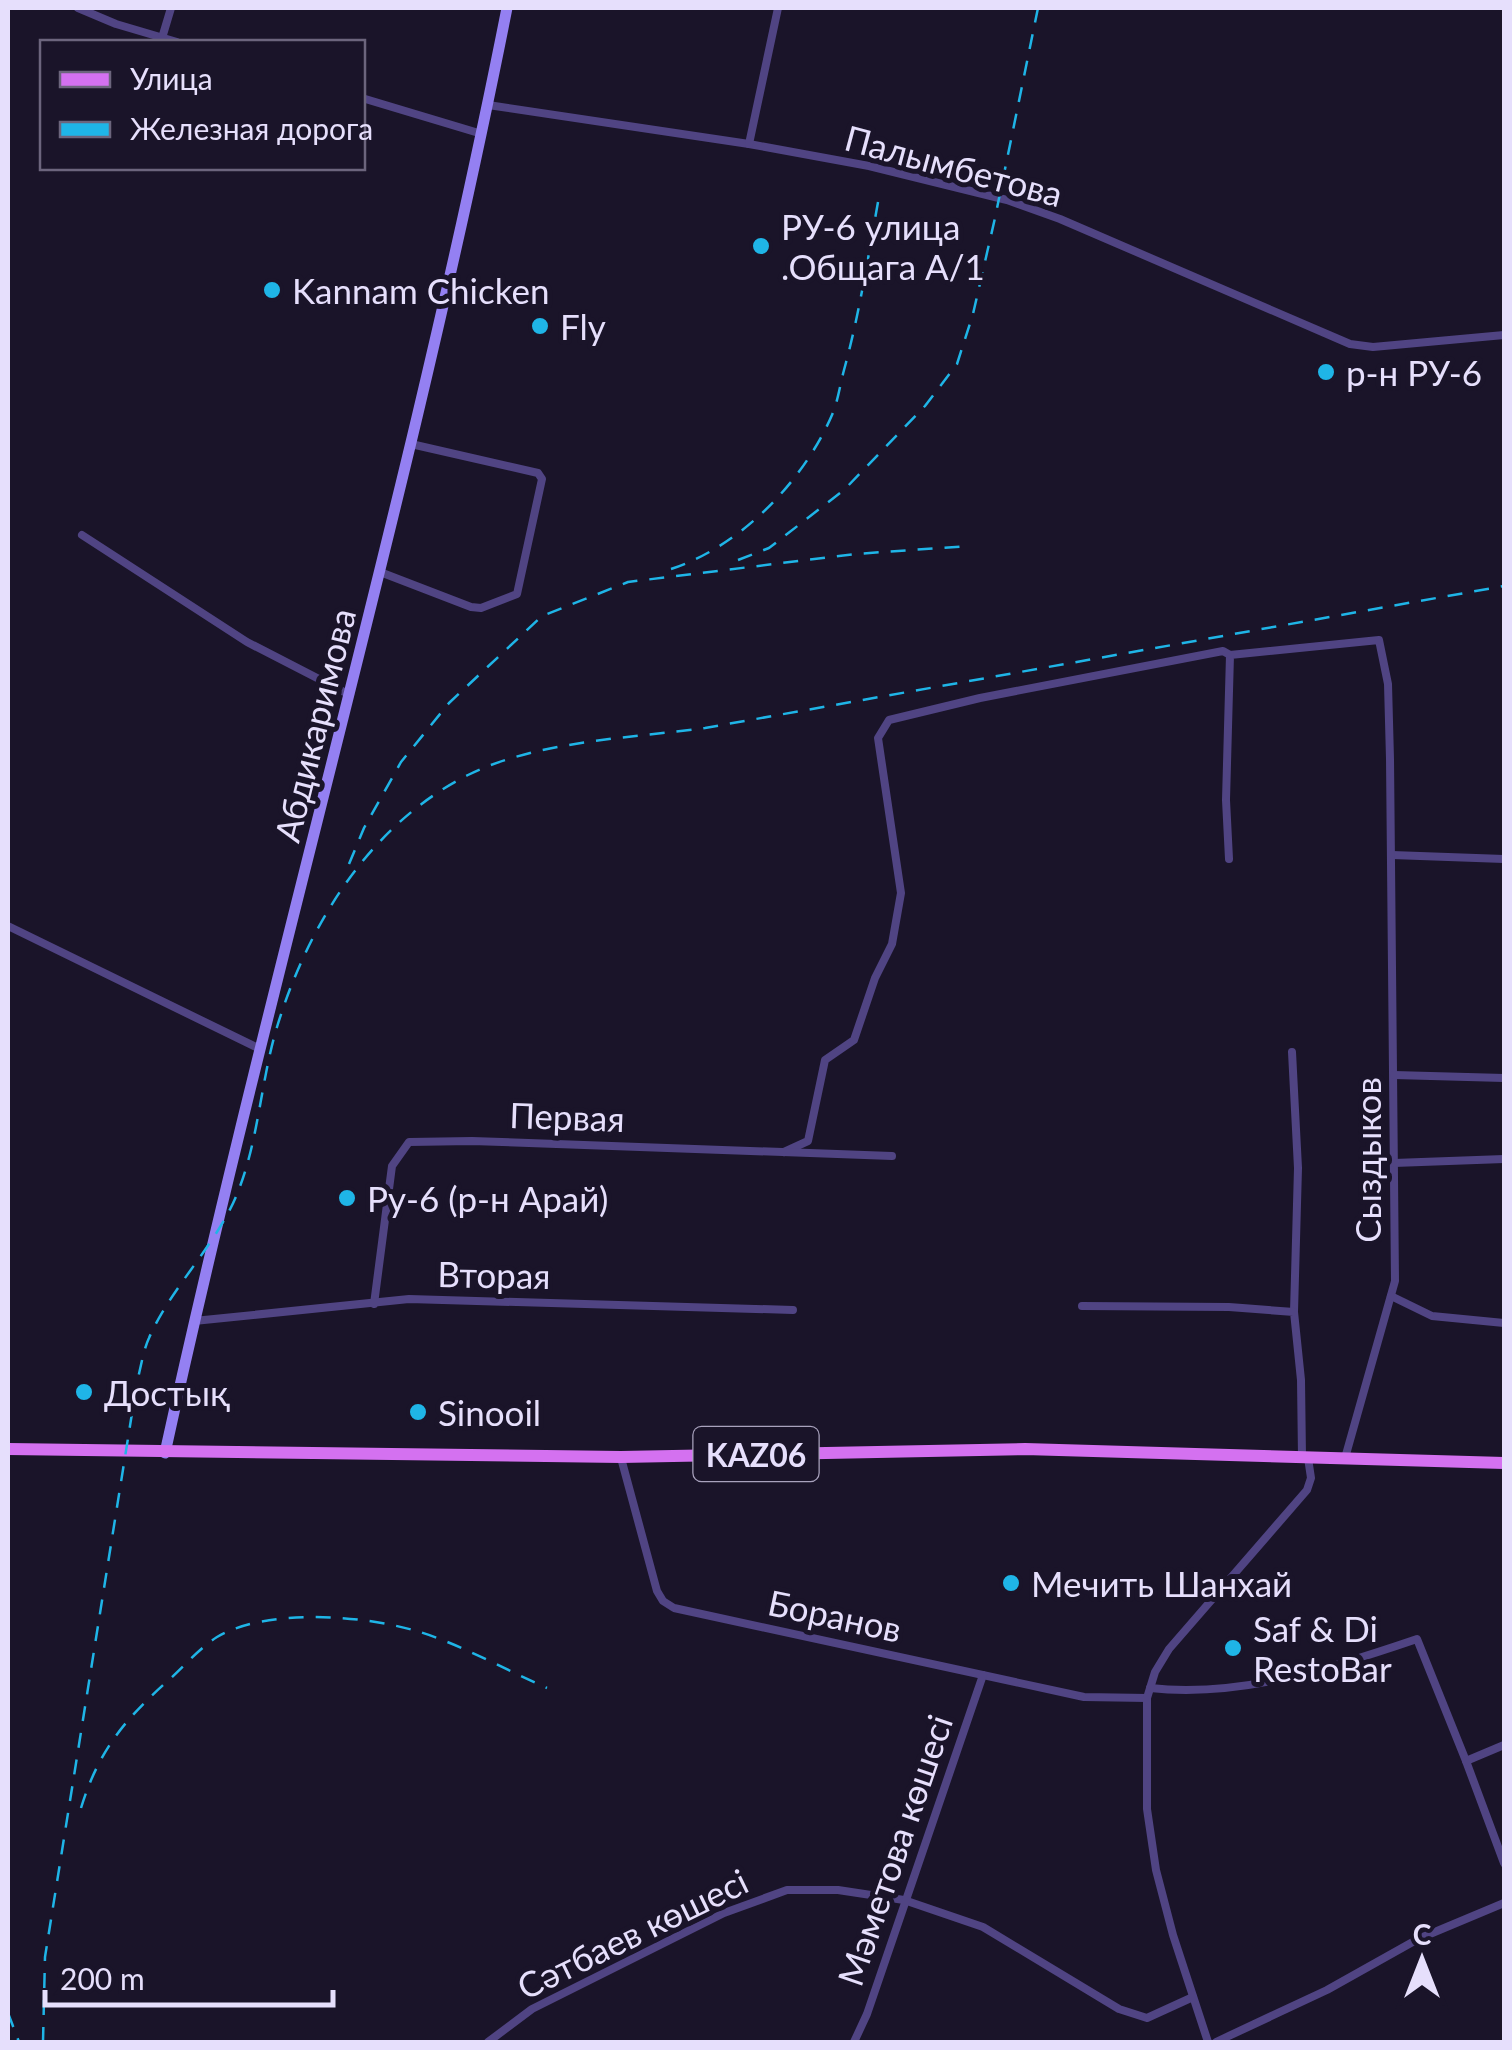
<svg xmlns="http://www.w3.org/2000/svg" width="1512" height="2050" viewBox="0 0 1512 2050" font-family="Lato,sans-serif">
<rect width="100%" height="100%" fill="#1a1429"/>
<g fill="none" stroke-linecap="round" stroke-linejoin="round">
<g stroke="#504483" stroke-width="8">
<polyline points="78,8 116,24 177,42"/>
<polyline points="162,38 171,8"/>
<polyline points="362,98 482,134"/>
<polyline points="488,105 749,144 869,166 1007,200 1060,219 1350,344 1373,347 1504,335"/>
<polyline points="749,144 778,8"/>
<polyline points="82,535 247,642 350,695"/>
<polyline points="380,572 471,607 481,608 517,594 542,479 538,473 411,444"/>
<polyline points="1392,855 1504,859"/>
<polyline points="1229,859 1226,800 1230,655 1379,640 1388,684 1390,759 1395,1281 1345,1458"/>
<polyline points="8,926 260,1049"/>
<polyline points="1292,1052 1298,1168 1294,1312"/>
<polyline points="1394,1075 1504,1078"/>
<polyline points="784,1152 808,1141 825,1060 854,1040 875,978 892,944 901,893 878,738 889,720 980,698 1223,651 1230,655"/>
<polyline points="1394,1163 1504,1159"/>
<polyline points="1391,1296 1432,1316 1504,1323"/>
<polyline points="374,1304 392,1166 409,1142 472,1141 892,1156"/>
<polyline points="1082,1306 1229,1307 1294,1312 1301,1380 1302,1457"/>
<polyline points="194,1321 409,1299 793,1310"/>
<polyline points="621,1458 657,1591 663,1601 674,1608 1084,1697 1147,1698"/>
<path d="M1150 1688C1241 1698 1332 1668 1417 1639L1466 1761"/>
<polyline points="1504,1745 1466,1761 1504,1863"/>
<polyline points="488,2042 532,2009 724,1913 787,1890 838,1890 904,1900 983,1927 1119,2009 1147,2018 1193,1997"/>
<polyline points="854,2042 867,2014 983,1675"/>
<polyline points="1208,2042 1173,1935 1156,1870 1147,1809 1147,1698 1155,1672 1169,1649 1307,1490 1311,1478 1308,1458"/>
<polyline points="1216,2042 1327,1990 1418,1939 1504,1903"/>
</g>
<path stroke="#9480f2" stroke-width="11" d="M165 1453C271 969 411 494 507 8"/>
<polyline stroke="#d471f0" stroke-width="12" points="8,1449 621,1457 1025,1449 1504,1463"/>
<g stroke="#1fb5e7" stroke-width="2.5" stroke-dasharray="15 12" stroke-linecap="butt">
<polyline points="738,560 769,548 844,490 925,406 957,364 973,314 995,218 1038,8"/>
<path d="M671 569C741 546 803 482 832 415 838 401 840 385 844 370 860 312 869 251 880 191"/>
<polyline points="349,864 364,828 401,762 449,703 542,616 628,582 855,554 969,546"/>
<path d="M81 1808C99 1749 126 1718 171 1678 185 1665 201 1647 217 1637 267 1608 359 1615 413 1630 454 1641 508 1671 547 1688"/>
<polyline points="8,2013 19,2042"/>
<path d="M43 2042 45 1957 137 1382C141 1367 143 1351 149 1338 172 1285 219 1243 239 1189 259 1137 261 1080 277 1027 308 925 370 824 468 775 536 741 631 738 705 728L1504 586"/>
</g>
</g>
<g fill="#1fb5e7" stroke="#1a1429" stroke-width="4">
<circle cx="761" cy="246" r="10"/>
<circle cx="272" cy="290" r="10"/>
<circle cx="540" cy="326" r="10"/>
<circle cx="1326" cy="372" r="10"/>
<circle cx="347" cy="1198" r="10"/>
<circle cx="84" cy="1392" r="10"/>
<circle cx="418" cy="1412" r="10"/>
<circle cx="1011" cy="1583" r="10"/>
<circle cx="1233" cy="1648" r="10"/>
</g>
<g text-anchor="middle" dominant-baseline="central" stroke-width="10" stroke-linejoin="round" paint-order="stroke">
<rect fill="#1a1429" stroke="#a9a2bd" stroke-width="2.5" x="693.5" y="1427" width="125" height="54" rx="8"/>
<g font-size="32" font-weight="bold" fill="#e6dffc">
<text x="756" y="1454">KАZ06</text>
</g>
<g font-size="35" fill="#e6dffc" stroke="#1a1429">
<text transform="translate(954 165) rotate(15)">Палымбетова</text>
<text transform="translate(314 725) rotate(-76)">Абдикаримова</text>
<text transform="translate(567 1116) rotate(2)">Первая</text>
<text transform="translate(1367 1160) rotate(-90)">Сыздыков</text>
<text transform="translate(494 1274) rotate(1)">Вторая</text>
<text transform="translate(835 1615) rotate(12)">Боранов</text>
<text transform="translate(894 1850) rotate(-71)">Мәметова көшесі</text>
<text transform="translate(632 1933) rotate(-26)">Сәтбаев көшесі</text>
</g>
<g font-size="35" fill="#e6dffc" stroke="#1a1429" text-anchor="start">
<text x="781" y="226">РУ-6 улица<tspan x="781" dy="40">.Общага А/1</tspan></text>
<text x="292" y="290">Kannam Chicken</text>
<text x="560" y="326">Fly</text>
<text x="1346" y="372">р-н РУ-6</text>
<text x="367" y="1198">Ру-6 (р-н Арай)</text>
<text x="104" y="1392">Достық</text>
<text x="438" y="1412">Sinooil</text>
<text x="1031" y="1583">Мечить Шанхай</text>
<text x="1253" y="1628">Saf &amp; Di<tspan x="1253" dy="40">RestoBar</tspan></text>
</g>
</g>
<rect width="1512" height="2050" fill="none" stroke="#e6dffc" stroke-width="20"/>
<rect x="40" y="40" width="325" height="130" fill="#1a1429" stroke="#6c657d" stroke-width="2.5"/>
<rect x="60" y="72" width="50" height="15" fill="#d471f0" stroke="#6c657d" stroke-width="2.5"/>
<text x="130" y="90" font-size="30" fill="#e6dffc">Улица</text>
<rect x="60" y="122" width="50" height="15" fill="#1fb5e7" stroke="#6c657d" stroke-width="2.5"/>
<text x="130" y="140" font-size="30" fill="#e6dffc">Железная дорога</text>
<g transform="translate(1422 1960)" stroke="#1a1429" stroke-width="8" paint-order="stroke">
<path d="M0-8L18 38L0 25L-18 38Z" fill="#e6dffc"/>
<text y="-15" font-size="28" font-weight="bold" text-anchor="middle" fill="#e6dffc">С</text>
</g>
<path d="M45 1990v15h288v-15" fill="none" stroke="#e6dffc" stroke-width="5"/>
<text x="60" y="1990" font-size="30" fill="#e6dffc" stroke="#1a1429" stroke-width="8" paint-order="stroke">200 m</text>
</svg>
